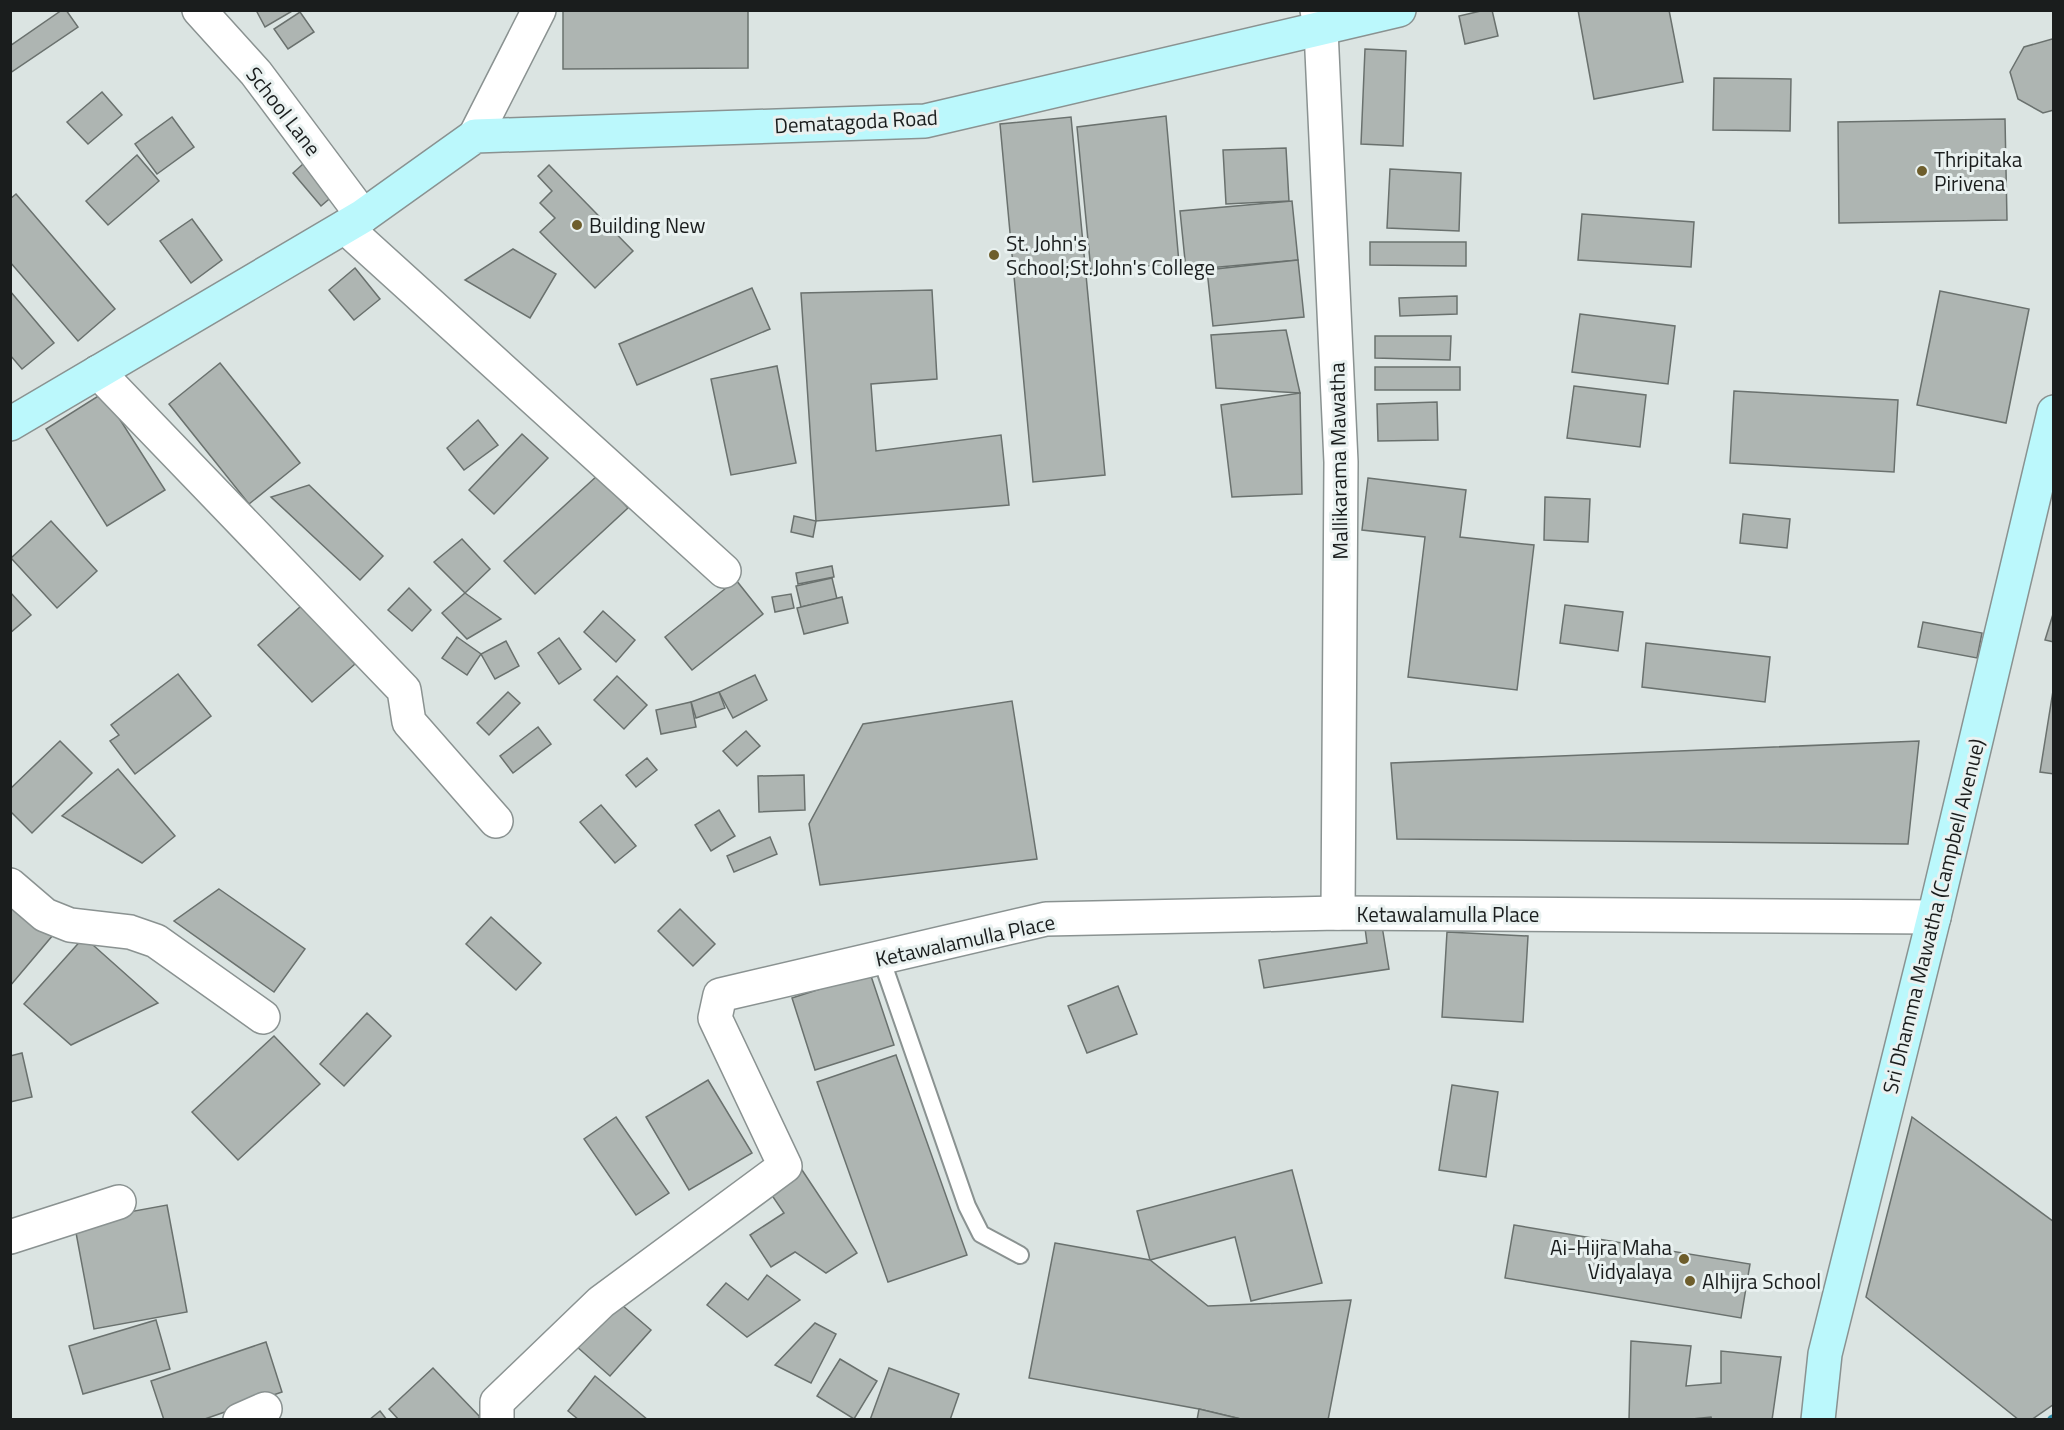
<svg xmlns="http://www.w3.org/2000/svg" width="2064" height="1430" viewBox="0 0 2064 1430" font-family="'Titillium Web',sans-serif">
<rect width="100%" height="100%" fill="#dbe4e2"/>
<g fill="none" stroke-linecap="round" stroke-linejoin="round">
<polyline stroke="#308faa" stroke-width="10" points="2052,1420 2054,1419"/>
</g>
<g fill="#aeb5b2" stroke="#6a716e" stroke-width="1.5">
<polygon points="62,10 66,10 78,27 10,73 10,46"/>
<polygon points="256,10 294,10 265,27"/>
<polygon points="563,10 748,10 748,68 563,69"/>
<polygon points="1485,10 1492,10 1498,36 1465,44 1459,16"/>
<polygon points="1578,10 1669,10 1683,82 1594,99"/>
<polygon points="300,12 314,32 288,49 274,29"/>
<polygon points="2052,39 2054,40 2054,110 2043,113 2018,99 2010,72 2024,47"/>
<polygon points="1365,49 1406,51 1403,146 1361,144"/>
<polygon points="1714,78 1791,79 1790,131 1713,130"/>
<polygon points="102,92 122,115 88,144 67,122"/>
<polygon points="1166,116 1179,263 1091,271 1077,127"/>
<polygon points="172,117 194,147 157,174 135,144"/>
<polygon points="1071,117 1105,475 1033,482 1000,124"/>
<polygon points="2005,119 2007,220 1839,223 1838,122"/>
<polygon points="1286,148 1289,201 1226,204 1223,150"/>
<polygon points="137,155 159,181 108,225 86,201"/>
<polygon points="313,155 341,189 321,206 293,173"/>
<polygon points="549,165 633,251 595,288 540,232 555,218 540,203 552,191 538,176"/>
<polygon points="1390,169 1461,173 1459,231 1387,228"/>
<polygon points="16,194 115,309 78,341 10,262 10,199"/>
<polygon points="1292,201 1298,260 1186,270 1180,211"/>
<polygon points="1582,214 1694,222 1691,267 1578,260"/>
<polygon points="192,219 222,260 191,283 160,241"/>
<polygon points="1370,242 1466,242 1466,266 1370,265"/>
<polygon points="513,249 556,274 530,318 465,280"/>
<polygon points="1298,260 1304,317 1213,326 1207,270"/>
<polygon points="355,268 380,299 354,320 329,290"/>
<polygon points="752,288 770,329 637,385 619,344"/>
<polygon points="932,290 937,379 871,384 876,451 1001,435 1009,505 816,521 801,293"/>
<polygon points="10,291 54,343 22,369 10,355"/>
<polygon points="1940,291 2029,309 2006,423 1917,405"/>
<polygon points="1457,296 1457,314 1400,316 1399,298"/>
<polygon points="1580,314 1675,326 1668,384 1572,372"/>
<polygon points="1286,330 1300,393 1216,388 1211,335"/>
<polygon points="1375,336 1451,336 1450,360 1375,358"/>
<polygon points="220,363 300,463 249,504 169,404"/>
<polygon points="777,366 796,463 731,475 711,379"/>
<rect x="1375" y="367" width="85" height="23"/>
<polygon points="1574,386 1646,395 1640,447 1567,438"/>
<polygon points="1734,391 1898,400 1894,472 1730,463"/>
<polygon points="103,393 165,490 107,526 46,429"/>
<polygon points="1300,393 1302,494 1232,497 1221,405"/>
<polygon points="1437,402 1438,440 1378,441 1377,404"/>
<polygon points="478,420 498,445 464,470 447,448"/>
<polygon points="522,434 548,458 494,514 469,490"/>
<polygon points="598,475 628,508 535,594 504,561"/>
<polygon points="1368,478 1466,490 1460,537 1534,545 1517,690 1408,677 1425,537 1362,530"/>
<polygon points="309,485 383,556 360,580 271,497"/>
<polygon points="1545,497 1590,499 1588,542 1544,540"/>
<polygon points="1743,514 1790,519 1787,548 1740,543"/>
<polygon points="794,516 816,521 813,537 791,532"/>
<polygon points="51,521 97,571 57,608 11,558"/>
<polygon points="462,539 490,569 465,593 434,562"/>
<polygon points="832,566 834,577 798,584 796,573"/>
<polygon points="832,578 837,599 801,607 796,586"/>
<polygon points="736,580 763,614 692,670 665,637"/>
<polygon points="409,588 431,610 412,631 388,610"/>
<polygon points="10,592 31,615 10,633"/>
<polygon points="465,593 501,619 467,639 442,613"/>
<polygon points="791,594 794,608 775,612 772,597"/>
<polygon points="842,597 848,623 804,634 797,608"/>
<polygon points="1565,605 1623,612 1618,651 1560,643"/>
<polygon points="301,606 355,664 312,702 258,645"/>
<polygon points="603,611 635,640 616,662 584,632"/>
<polygon points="2054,611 2054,642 2045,640"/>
<polygon points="1923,622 1982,633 1977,658 1918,647"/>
<polygon points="457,637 481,654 467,675 442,658"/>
<polygon points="559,638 581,669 559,684 538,653"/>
<polygon points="506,641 519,666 495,679 481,654"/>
<polygon points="1646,643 1770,657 1765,702 1642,687"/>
<polygon points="178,674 211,716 135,774 110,741 119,735 111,725"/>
<polygon points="755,675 767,700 733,718 719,692"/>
<polygon points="617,676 647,705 624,729 594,700"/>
<polygon points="2053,691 2054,691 2054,774 2040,772"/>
<polygon points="508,692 520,703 489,735 477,723"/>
<polygon points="719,692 725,708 696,718 691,702"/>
<polygon points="1012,701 1037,859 820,885 809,824 863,724"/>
<polygon points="691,702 696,727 661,734 656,710"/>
<polygon points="538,727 551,744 513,773 500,756"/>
<polygon points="746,731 760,746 737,766 723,751"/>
<polygon points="60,741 92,773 32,833 10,811 10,789"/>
<polygon points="1919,741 1908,844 1397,839 1391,763"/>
<polygon points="647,758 657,770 636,787 626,775"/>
<polygon points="118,769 175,836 142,863 62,816"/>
<polygon points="804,775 805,810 759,812 758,776"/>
<polygon points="601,805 636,846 615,863 580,822"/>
<polygon points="719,810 735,836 711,851 695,825"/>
<polygon points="770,837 777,854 734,872 727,856"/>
<polygon points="219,889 305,949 274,992 174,921"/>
<polygon points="10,900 53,935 10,986"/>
<polygon points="680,909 715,944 693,966 658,931"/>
<polygon points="491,917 541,963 516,990 466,944"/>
<polygon points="1382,926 1389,969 1264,988 1259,960 1367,943 1365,928"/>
<polygon points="1447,932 1528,936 1523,1022 1442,1017"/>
<polygon points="84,937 158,1003 71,1045 24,1004"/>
<polygon points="870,973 894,1045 815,1070 792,998"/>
<polygon points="1118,986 1137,1034 1087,1053 1068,1006"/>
<polygon points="367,1013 391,1036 344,1086 320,1064"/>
<polygon points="274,1036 320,1084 238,1160 192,1112"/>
<polygon points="22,1053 32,1097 10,1102 10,1056"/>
<polygon points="896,1055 967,1255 888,1282 817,1082"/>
<polygon points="708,1080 752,1153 689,1190 646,1117"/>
<polygon points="1452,1085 1498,1092 1486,1177 1439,1170"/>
<polygon points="616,1117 669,1193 636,1215 584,1139"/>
<polygon points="1912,1117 2054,1222 2054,1404 2031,1420 2019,1420 1866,1297"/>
<polygon points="802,1170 857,1253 826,1273 795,1252 771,1267 750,1235 784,1213 769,1191"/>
<polygon points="1292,1170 1322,1283 1251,1301 1235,1237 1150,1260 1137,1211"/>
<polygon points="167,1205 187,1312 94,1329 74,1222"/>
<polygon points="1514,1225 1750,1264 1741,1318 1505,1278"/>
<polygon points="1055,1243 1150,1260 1208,1306 1351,1300 1328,1420 1245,1420 1199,1409 1029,1378"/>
<polygon points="767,1275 800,1300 747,1337 707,1305 726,1283 748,1300"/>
<polygon points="616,1300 651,1330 610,1376 576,1346"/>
<polygon points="156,1320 170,1369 83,1394 69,1346"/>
<polygon points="815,1323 836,1334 811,1383 775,1365"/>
<polygon points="1631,1341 1691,1346 1686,1386 1721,1383 1721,1351 1781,1357 1772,1420 1712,1420 1711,1417 1682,1420 1629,1420"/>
<polygon points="266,1342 282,1392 202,1420 164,1420 151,1381"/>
<polygon points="840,1359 877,1381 854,1419 817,1396"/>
<polygon points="433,1368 480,1417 477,1420 399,1420 389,1409"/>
<polygon points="889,1368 959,1394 950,1420 870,1420"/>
<polygon points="595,1376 648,1420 579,1420 568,1411"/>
<polygon points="1199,1409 1245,1420 1197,1420"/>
<polygon points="380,1411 387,1420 369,1420"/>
</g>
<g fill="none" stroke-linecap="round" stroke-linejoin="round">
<g stroke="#8a9291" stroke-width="20">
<polyline id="service" points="881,958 967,1206 981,1234 1020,1255"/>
</g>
<g stroke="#8a9291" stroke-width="36">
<g id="minor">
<polyline points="199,10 256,73 363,216"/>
<polyline points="1317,10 1321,30 1341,462 1338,913"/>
<polyline points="475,136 539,10"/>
<polyline points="345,227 724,571"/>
<polyline points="98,372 404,690 409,722 496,821"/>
<polyline points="10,885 45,915 70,925 130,932 156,941 263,1017"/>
<polyline points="10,1237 119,1202"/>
<polyline points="240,1420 265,1409"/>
<polyline points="497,1420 497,1402 601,1302 785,1166 715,1018 720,995 1046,919 1338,913 1934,917"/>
</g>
</g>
<g stroke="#8a9291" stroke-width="36">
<g id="secondary">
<polyline points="10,424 363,216 475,136 925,121 1399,10"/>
<polyline points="1818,1420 1825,1354 1934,917 2054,412"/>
</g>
</g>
<use href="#service" stroke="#fff" stroke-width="16"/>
<use href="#minor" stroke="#fff" stroke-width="33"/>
<use href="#secondary" stroke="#bbf8fc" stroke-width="33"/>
</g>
<g fill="#6e5e2c" stroke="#e9f1f0" stroke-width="2">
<circle cx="1922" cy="171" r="6"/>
<circle cx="577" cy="225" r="6"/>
<circle cx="994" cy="255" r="6"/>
<circle cx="1684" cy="1259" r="6"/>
<circle cx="1690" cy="1281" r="6"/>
</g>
<g text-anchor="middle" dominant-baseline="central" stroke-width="6" stroke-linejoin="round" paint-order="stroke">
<g font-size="21" fill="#1a1d1d" stroke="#e9f1f0">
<text transform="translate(284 111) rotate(52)">School Lane</text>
<text transform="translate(856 121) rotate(-3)">Dematagoda Road</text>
<text transform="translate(1338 461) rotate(-91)">Mallikarama Mawatha</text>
<text x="1448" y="914">Ketawalamulla Place</text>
<text transform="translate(1933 916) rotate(-76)">Sri Dhamma Mawatha (Campbell Avenue)</text>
<text transform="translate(965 940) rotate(-12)">Ketawalamulla Place</text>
</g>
<g font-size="21" fill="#1a1d1d" stroke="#e9f1f0" text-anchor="start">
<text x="1934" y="159">Thripitaka<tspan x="1934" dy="24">Pirivena</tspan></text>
<text x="589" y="225">Building New</text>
<text x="1006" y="243">St. John's<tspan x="1006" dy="24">School;St.John's College</tspan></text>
<text x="1672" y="1247" text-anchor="end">Ai-Hijra Maha<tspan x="1672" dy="24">Vidyalaya</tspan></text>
<text x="1702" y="1281">Alhijra School</text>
</g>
</g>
<rect width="2064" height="1430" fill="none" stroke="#1a1d1d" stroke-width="24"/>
</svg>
